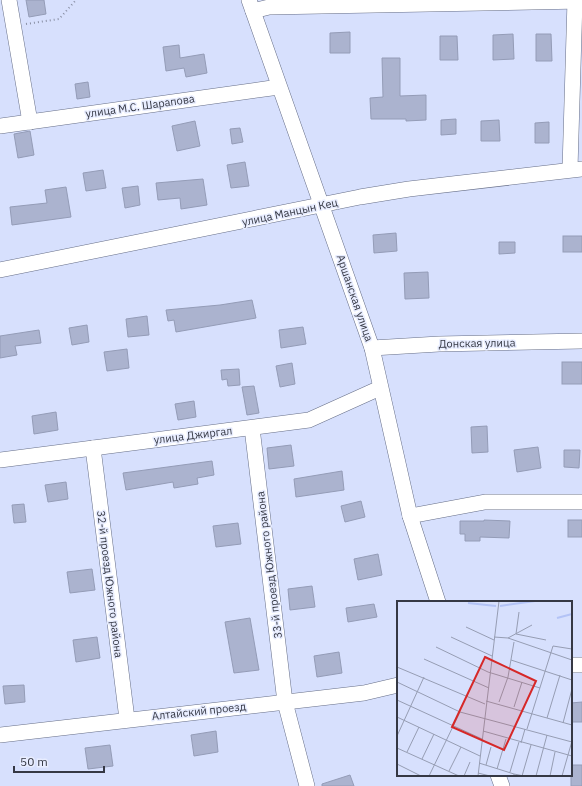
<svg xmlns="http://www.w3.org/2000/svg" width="582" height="786" viewBox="0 0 582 786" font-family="'IBM Plex Sans',sans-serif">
<rect width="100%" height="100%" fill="#d7e0fd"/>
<g fill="#abb3cf" stroke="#949cb7">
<polygon points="26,0 44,0 46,14 29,17"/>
<polygon points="350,32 350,53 330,53 330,33"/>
<polygon points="513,34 514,59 493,60 493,35"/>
<polygon points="536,34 551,34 552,61 536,61"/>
<polygon points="440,36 457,36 458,60 440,60"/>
<polygon points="179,45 180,58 204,54 207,73 186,77 184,68 166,71 163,47"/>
<polygon points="382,58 400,58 400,96 426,95 426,120 406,121 406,119 371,119 370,98 383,97"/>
<polygon points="88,82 90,97 77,99 75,84"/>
<polygon points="456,119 456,134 441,135 441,120"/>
<polygon points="499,120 500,141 481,141 481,121"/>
<polygon points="195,121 200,146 177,151 172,126"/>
<polygon points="549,122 549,143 535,143 535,123"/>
<polygon points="240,128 243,142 232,144 230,129"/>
<polygon points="30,131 34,155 18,158 14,134"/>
<polygon points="245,162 249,186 231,188 227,165"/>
<polygon points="103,170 106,188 86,191 83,173"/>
<polygon points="203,179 207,205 181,209 180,198 158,200 156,183"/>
<polygon points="138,186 140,205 125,208 122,188"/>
<polygon points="66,187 71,217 12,225 10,207 47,203 45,190"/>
<polygon points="396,233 397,251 374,253 373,235"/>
<rect x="563" y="236" width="19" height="16"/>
<polygon points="499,242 515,242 515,253 499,254"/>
<polygon points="428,272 429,298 405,299 404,273"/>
<polygon points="252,300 256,318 176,332 174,320 168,321 166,310 220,305"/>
<polygon points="147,316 149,335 128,337 126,319"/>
<polygon points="87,325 89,342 72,345 69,328"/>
<polygon points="303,327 306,344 281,348 279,330"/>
<polygon points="39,330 41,343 15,346 17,355 0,358 0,336"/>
<polygon points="127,349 129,368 107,371 104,352"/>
<rect x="562" y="362" width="20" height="22"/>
<polygon points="292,363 295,384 280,387 276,366"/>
<polygon points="239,369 240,385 228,386 227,379 222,380 221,370"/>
<polygon points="254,386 259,413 247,415 242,387"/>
<polygon points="194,401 196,417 178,420 175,404"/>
<polygon points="56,412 58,430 34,434 32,416"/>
<polygon points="487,426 488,452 472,453 471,427"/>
<polygon points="291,445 294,466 269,469 267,448"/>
<polygon points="538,447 541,468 517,472 514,450"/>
<polygon points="564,450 580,450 579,468 564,467"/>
<polygon points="212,461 214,475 197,478 198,484 174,488 173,482 126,490 123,473"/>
<polygon points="342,471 344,490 296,497 294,479"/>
<polygon points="66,482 68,499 48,502 45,485"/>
<polygon points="361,501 365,517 345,522 341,506"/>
<polygon points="24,504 26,522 14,523 12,505"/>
<polygon points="484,520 510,521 509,538 480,537 480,541 465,541 465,534 460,534 460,521 484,521"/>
<rect x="568" y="520" width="14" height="17"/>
<polygon points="238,523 241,544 216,547 213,526"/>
<polygon points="378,554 382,575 358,580 354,559"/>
<polygon points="92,569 95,590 70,593 67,572"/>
<polygon points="312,586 315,607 290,610 288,589"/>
<polygon points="374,604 377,617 348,622 346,608"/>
<polygon points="250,618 259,670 234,673 225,622"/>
<polygon points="97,637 100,658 76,662 73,640"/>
<polygon points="339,652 342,673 317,677 314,656"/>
<polygon points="24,685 25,702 5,704 3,686"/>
<polygon points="582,702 582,722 571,722 571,703"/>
<polygon points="216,731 218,752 194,756 191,735"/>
<polygon points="110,745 113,766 88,769 85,748"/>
<rect x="571" y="765" width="11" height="21"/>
<polygon points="350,775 354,786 322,786 322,784"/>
</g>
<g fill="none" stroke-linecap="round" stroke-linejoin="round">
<g stroke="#666e87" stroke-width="16">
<g id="minor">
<polyline points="9,0 30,122"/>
<polyline points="249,0 372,348 410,516 438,602"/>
<polyline points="253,11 269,7 582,1"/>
<polyline points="0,126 279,87"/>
<polyline points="570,169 575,0"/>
<polyline points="0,270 360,197 409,189 582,169"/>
<polyline points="372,348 439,344 582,341"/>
<polyline points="252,428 285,702 307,786"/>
<polyline points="93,448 127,719"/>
<polyline points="0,460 309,420 380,388"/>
<polyline points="410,516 485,502 582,502"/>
<polyline points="571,665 582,665"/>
<polyline points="0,735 364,693 398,685"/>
<polyline points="498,775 502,786"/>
</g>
</g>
<polyline stroke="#8a90a5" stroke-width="2" stroke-dasharray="1 3" stroke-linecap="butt" points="26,24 59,19 76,0"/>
<use href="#minor" stroke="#fff" stroke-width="15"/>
</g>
<g text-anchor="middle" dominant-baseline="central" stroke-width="3" stroke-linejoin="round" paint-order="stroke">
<g font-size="11" fill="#353844" stroke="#e8edff">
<text transform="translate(140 106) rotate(-8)">улица М.С. Шарапова</text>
<text transform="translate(290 212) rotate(-12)">улица Манцын Кец</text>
<text transform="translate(355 298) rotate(71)">Аршанская улица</text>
<text transform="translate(477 343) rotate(-1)">Донская улица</text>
<text transform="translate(193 435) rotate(-7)">улица Джиргал</text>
<text transform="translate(269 565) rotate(-97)">33-й проезд Южного района</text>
<text transform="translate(110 584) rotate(83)">32-й проезд Южного района</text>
<text transform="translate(199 711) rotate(-6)">Алтайский проезд</text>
</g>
</g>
<g transform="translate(397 601)">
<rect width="175" height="175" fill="#d7e0fd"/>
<path fill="none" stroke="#b3c3f6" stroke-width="2" d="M71 2 99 5M103 5 138 0M160 17 175 13"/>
<path fill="none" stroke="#969db3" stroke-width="1" d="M122 11 119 33 149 39M69 26 97 39M54 36 95 55M97 36 111 37 175 59M111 37 135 24M39 46 91 71 143 87M27 58 92 87M114 59 175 79M0 66 88 103M0 81 63 111 175 141M0 99 85 138M89 100 175 124M102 101 111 76 117 41M117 106 125 81M0 116 83 155M150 117 163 74M166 122 175 88M130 128 156 45 175 48M86 130 175 155M0 135 27 76M124 142 128 128M0 147 62 175M10 151 22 126M25 158 37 133M82 162 117 173M0 163 24 175M89 164 94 146M100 168 109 138M52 170 64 146M113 171 122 141M81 172 93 175M32 175 63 111M67 175 73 161M81 175 102 0M117 175V173L127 175M125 175 134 144M139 175 150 134M153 175 158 151M165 175 175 140"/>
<path fill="#d62828" fill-opacity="0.15" stroke="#d62828" stroke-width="2" d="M88 56 139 80 107 149 55 126Z"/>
<rect width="175" height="175" fill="none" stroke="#353844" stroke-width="2"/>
</g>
<path d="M14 766v6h90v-6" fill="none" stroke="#353844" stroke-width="2"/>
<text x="20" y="766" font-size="12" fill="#353844" stroke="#e8edff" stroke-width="3" paint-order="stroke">50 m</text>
</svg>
